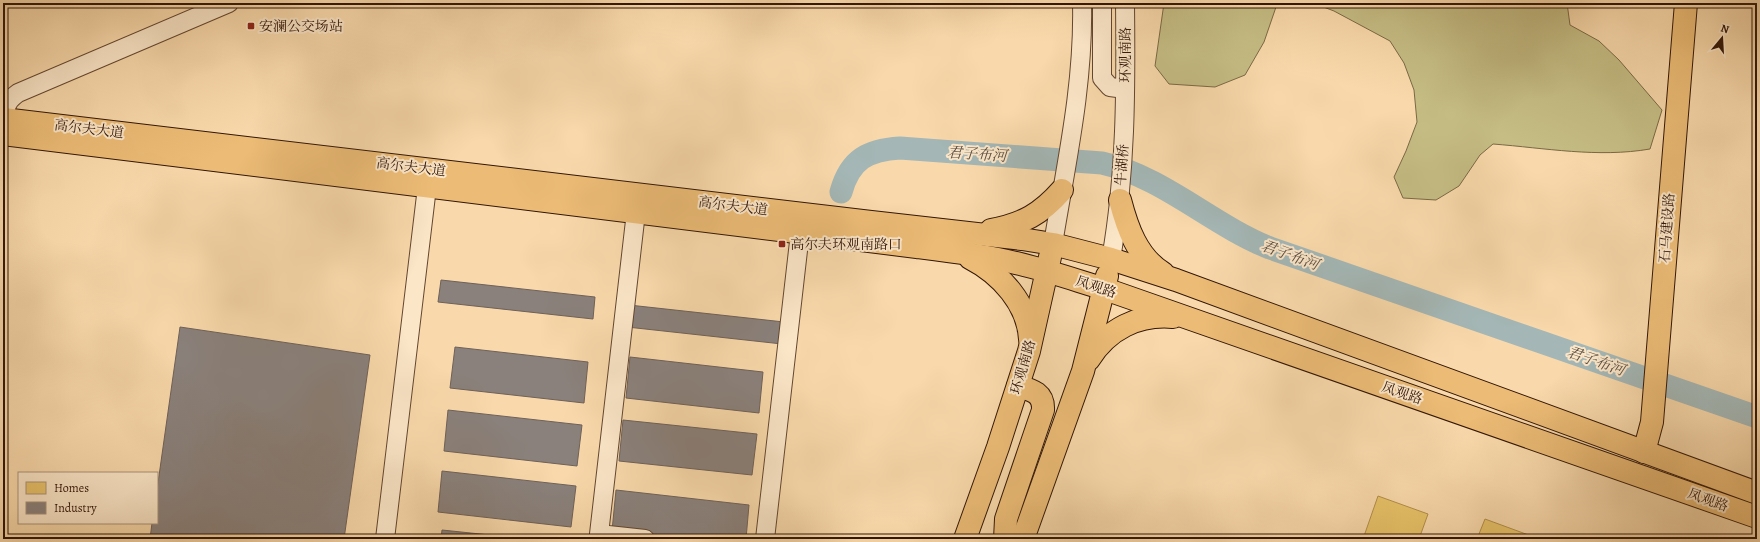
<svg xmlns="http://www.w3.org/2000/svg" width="1760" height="542" viewBox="0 0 1760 542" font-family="Alegreya,'Noto Serif SC',serif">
<rect width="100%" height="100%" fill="#f9d9ab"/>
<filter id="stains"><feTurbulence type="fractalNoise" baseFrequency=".005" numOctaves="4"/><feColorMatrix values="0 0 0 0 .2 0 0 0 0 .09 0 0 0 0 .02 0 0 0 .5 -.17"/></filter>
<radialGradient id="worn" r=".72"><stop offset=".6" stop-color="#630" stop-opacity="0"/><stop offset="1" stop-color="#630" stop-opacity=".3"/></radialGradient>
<g fill="#c5bd84" stroke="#7b6946">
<polygon points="1164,3 1284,3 1276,7 1264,42 1245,75 1215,87 1169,84 1155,66"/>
<path d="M1313 3H1567L1570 25 1599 41 1619 60 1662 110 1650 149C1598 158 1545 148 1493 144L1480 155 1459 186 1436 200 1403 198 1394 177 1406 151 1417 122 1414 90 1404 63 1390 41 1334 11Z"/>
</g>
<g fill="#e9c46a" stroke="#b2904c">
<polygon points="1378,496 1428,514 1419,539 1363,539"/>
<polygon points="1485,519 1534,537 1533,539 1477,539"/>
</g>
<g fill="#8a817c" stroke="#6f6159">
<polygon points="441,280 595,297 593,319 438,302"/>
<polygon points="629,305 784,322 782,344 627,327"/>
<polygon points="180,327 370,355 344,539 150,539 152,523 157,523 157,490"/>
<polygon points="455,347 588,362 584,403 450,388"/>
<polygon points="630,357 763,372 759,413 626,398"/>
<polygon points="448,410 582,425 577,466 444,451"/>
<polygon points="623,420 757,434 752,475 619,461"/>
<polygon points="442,471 576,486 571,527 438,512"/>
<polygon points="616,490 749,505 746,539 680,539 612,531"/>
<polygon points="442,530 528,539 441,539"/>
</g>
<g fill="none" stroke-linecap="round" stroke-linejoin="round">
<path stroke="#a4b7b6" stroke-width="23" d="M841 192C850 159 868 150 900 148L1102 163C1164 177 1212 225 1270 248L1757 417"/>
<g stroke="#634630" stroke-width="20">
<g id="minor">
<polyline points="1102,3 1102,78 1110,87 1125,89"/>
<path d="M4 119C6 105 7 101 18 93L229 3"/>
<polyline points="636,212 599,534 645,539"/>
<path d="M1053 244C1066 164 1084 85 1082 3"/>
<path d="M1111 259C1126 174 1126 89 1125 3"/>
<polyline points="385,539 427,187"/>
<polyline points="765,539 800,233"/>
</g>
</g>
<g stroke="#311507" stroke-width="24">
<g id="major">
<polyline points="3,119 871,222 1022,239 1053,244 1111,259 1176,280 1757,493"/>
<path d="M3 134 917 247C950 251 984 255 1016 263 1046 270 1075 280 1105 289L1757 517"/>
<path d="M1120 200C1127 227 1137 257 1163 273"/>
<path d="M991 230C1023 224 1041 214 1062 190"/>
<path d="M970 258C1001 274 1028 304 1030 339"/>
<path d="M1089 359C1108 329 1138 314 1173 317"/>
<polyline points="1644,452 1652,422 1686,3"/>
<polyline points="965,539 998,447 1029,351 1050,257"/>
<path d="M1005 539 1006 519 1043 410C1044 393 1032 390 1018 386"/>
<polyline points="1023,539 1083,371 1107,276"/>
</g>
</g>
<use href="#minor" stroke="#fbe6c8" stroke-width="18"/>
<use href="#major" stroke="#ecbc76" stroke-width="22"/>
</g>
<g fill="#8f2418" stroke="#fbe6c8" stroke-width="1.5">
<rect x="247" y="22" width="8" height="8" rx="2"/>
<rect x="778" y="240" width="8" height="8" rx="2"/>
</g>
<g text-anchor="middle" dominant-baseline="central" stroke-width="4" stroke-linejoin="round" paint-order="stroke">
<g font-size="14" fill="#311507" stroke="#fbe6c8" text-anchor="start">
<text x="259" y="26">安澜公交场站</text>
<text x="790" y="244">高尔夫环观南路口</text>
</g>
<g font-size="14" fill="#311507" stroke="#fbe6c8">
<text transform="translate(1125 55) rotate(-90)">环观南路</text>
<text transform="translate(89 129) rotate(7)">高尔夫大道</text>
<text transform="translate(1122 165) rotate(-86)">牛湖桥</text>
<text transform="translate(411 167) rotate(7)">高尔夫大道</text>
<text transform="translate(733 206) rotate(7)">高尔夫大道</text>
<text transform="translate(1667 228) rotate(-86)">石马建设路</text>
<text transform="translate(1096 287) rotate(18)">凤观路</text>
<text transform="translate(1023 367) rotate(-74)">环观南路</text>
<text transform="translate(1402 393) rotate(19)">凤观路</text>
<text transform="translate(1708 500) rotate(20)">凤观路</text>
</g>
<g font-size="15" font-style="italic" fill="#594e44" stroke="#fbe6c8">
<text transform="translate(977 154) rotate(4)">君子布河</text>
<text transform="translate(1290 255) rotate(20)">君子布河</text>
<text transform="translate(1596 361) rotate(19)">君子布河</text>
</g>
</g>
<rect width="1760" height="542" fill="none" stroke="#f9d9ab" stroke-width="16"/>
<rect x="4" y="4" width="1752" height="534" fill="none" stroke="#311507" stroke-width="2"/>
<rect x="8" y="8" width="1744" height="526" fill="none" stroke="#311507"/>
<rect x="18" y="472" width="140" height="52" fill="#fbe6c8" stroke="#aa927b"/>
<rect x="26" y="482" width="20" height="12" fill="#e9c46a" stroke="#aa927b"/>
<text x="54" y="492" font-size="12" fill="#311507">Homes</text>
<rect x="26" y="502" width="20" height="12" fill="#8a817c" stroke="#aa927b"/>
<text x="54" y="512" font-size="12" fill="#311507">Industry</text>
<g transform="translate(1722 38) rotate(18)" stroke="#fbe6c8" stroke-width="3" paint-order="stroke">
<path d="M0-3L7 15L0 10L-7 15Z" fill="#311507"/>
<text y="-6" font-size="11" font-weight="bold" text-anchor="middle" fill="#311507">N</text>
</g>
<rect width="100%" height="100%" filter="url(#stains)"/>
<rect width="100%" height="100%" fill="url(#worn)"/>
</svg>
